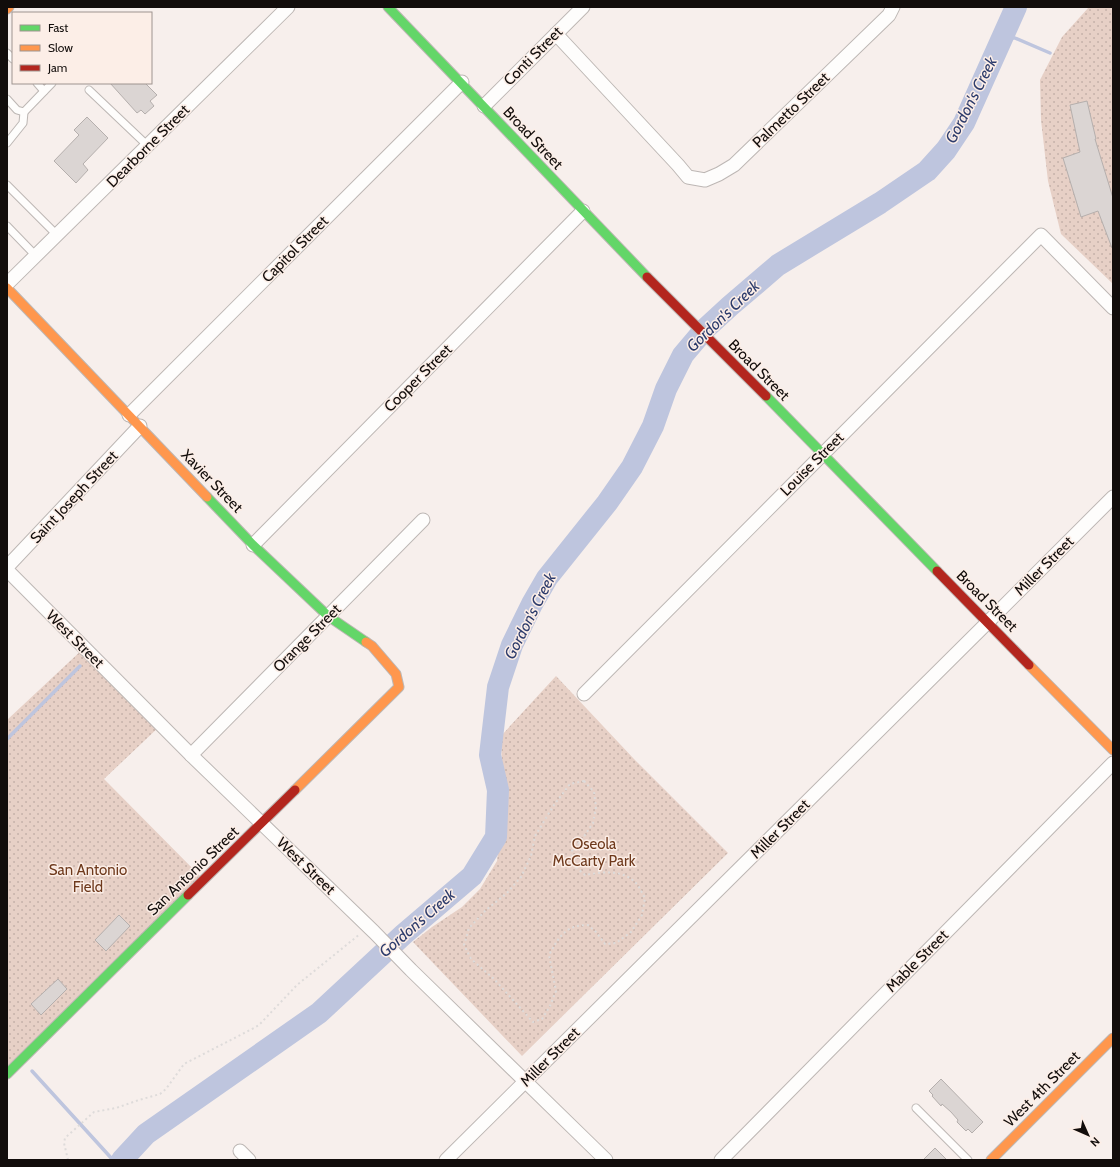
<svg xmlns="http://www.w3.org/2000/svg" width="1120" height="1167" viewBox="0 0 1120 1167" font-family="Cabin,sans-serif">
<defs>
<pattern id="park-dots" width="8" height="8" patternUnits="userSpaceOnUse"><rect width="8" height="8" fill="#e7d0c6"/><path d="M2 2h.1M6 6h.1" fill="none" stroke="#c5b1a9" stroke-width="1.8" stroke-linecap="round"/></pattern>
</defs>
<rect width="100%" height="100%" fill="#f7efec"/>
<g fill="url(#park-dots)">
<polygon points="1089,7 1113,7 1113,284 1061,234 1048,181 1041,120 1040,80 1062,37"/>
<polygon points="84,648 161,725 104,779 204,880 7,1074 7,720"/>
<polygon points="556,676 634,759 728,853 522,1056 413,942 432,927 462,907 480,889 497,861 499,844 504,829 507,808 506,784 502,770 501,736"/>
</g>
<g fill="none" stroke-linecap="round" stroke-linejoin="round">
<g stroke="#bec5de" stroke-width="3.5">
<polyline points="1002,38 1015,38 1050,53"/>
<polyline points="7,739 80,666"/>
<polyline points="32,1071 113,1160"/>
</g>
<polyline stroke="#bec5de" stroke-width="22" points="122,1160 146,1134 319,1013 404,934 472,876 496,837 498,790 490,755 498,687 512,645 532,604 547,578 607,503 632,467 653,426 666,389 683,355 705,329 730,306 778,265 880,203 927,171 946,150 964,123 1016,7"/>
</g>
<g fill="#dbd5d3" stroke="#b5afad">
<polygon points="110,83 145,83 157,95 150,101 154,106 145,114 141,110 137,113"/>
<polygon points="1087,101 1096,139 1095,139 1113,198 1113,248 1112,248 1098,211 1081,217 1063,158 1080,152 1070,105"/>
<polygon points="87,117 108,138 83,164 88,170 76,183 54,161 79,135 74,130"/>
<polygon points="119,915 130,926 106,951 95,940"/>
<polygon points="58,979 67,989 41,1015 31,1004"/>
<polygon points="941,1079 983,1122 972,1133 968,1129 966,1131 957,1122 958,1120 951,1112 942,1104 941,1106 932,1096 933,1095 929,1091"/>
<polygon points="935,1148 947,1160 923,1160"/>
</g>
<g fill="none" stroke-linecap="round" stroke-linejoin="round">
<g stroke="#bdb7b4" stroke-width="9">
<g id="lane">
<polyline points="7,53 13,59"/>
<polyline points="37,83 44,91"/>
<polyline points="89,90 148,146"/>
<polyline points="7,99 17,110 24,112 52,83"/>
<polyline points="7,143 23,123 24,112"/>
<polyline points="7,185 57,235"/>
<polyline points="7,226 36,256"/>
<polyline points="916,1108 968,1160"/>
</g>
</g>
<g stroke="#bdb7b4" stroke-width="15">
<g id="street">
<polyline points="556,34 678,165 688,177 705,180 719,174 734,165 889,15 893,7"/>
<polyline points="484,106 583,7"/>
<polyline points="7,284 288,7"/>
<polyline points="129,415 462,82"/>
<polyline points="253,545 583,211"/>
<polyline points="7,567 140,426"/>
<polyline points="7,570 191,755 374,932 411,970 606,1160"/>
<polyline points="584,694 1041,235 1113,308"/>
<polyline points="191,755 423,520"/>
<polyline points="240,1151 249,1160"/>
<polyline points="446,1160 988,622 1113,497"/>
<polyline points="721,1160 1113,763"/>
</g>
</g>
<g stroke="#bdb7b4" stroke-width="11">
<g id="fast">
<polyline points="388,7 647,277"/>
<polyline points="766,396 937,571"/>
<polyline points="207,497 253,545 328,616 366,642"/>
<polyline points="7,1074 188,895"/>
</g>
</g>
<g stroke="#bdb7b4" stroke-width="11">
<g id="slow">
<polyline points="7,9 9,7"/>
<polyline points="7,288 207,497"/>
<polyline points="1029,665 1113,750"/>
<polyline points="295,790 399,687 396,674 372,646 366,642"/>
<polyline points="991,1160 1113,1038"/>
</g>
</g>
<g stroke="#bdb7b4" stroke-width="11">
<g id="jam">
<polyline points="647,277 766,396"/>
<polyline points="937,571 1029,665"/>
<polyline points="188,895 295,790"/>
</g>
</g>
<g stroke="#dedbda" stroke-width="2" stroke-dasharray="2 3" stroke-linecap="butt">
<path d="M584 781 594 792 596 807 593 823 583 838 572 851 571 863 585 875C602 872 621 869 635 882 639 886 642 893 645 898L642 915 631 932 616 943 605 944 596 932 588 925C565 925 559 937 549 955L556 991 550 1006 542 1019 533 1022 494 979 471 959 464 945 469 928 486 910 507 893 521 877 531 856 535 836 554 805 570 784Z"/>
<polyline points="68,1160 64,1143 65,1138 94,1112 116,1108 139,1100 160,1094 166,1089 184,1064 254,1028 259,1025 297,985 360,934"/>
</g>
<use href="#lane" stroke="#fefdfc" stroke-width="7"/>
<use href="#street" stroke="#fefdfc" stroke-width="13"/>
<use href="#fast" stroke="#63d668" stroke-width="9"/>
<use href="#slow" stroke="#ff974d" stroke-width="9"/>
<use href="#jam" stroke="#b3261e" stroke-width="9"/>
</g>
<g text-anchor="middle" dominant-baseline="central" stroke-width="3" stroke-linejoin="round" paint-order="stroke">
<g font-size="15" fill="#120d0b" stroke="#fceee7">
<text transform="translate(533 56) rotate(-45)">Conti Street</text>
<text transform="translate(791 110) rotate(-44)">Palmetto Street</text>
<text transform="translate(533 138) rotate(47)">Broad Street</text>
<text transform="translate(148 146) rotate(-45)">Dearborne Street</text>
<text transform="translate(295 249) rotate(-45)">Capitol Street</text>
<text transform="translate(759 370) rotate(45)">Broad Street</text>
<text transform="translate(418 378) rotate(-45)">Cooper Street</text>
<text transform="translate(812 464) rotate(-45)">Louise Street</text>
<text transform="translate(212 481) rotate(46)">Xavier Street</text>
<text transform="translate(74 497) rotate(-47)">Saint Joseph Street</text>
<text transform="translate(1044 566) rotate(-45)">Miller Street</text>
<text transform="translate(987 601) rotate(45)">Broad Street</text>
<text transform="translate(307 638) rotate(-45)">Orange Street</text>
<text transform="translate(75 639) rotate(45)">West Street</text>
<text transform="translate(780 829) rotate(-45)">Miller Street</text>
<text transform="translate(306 866) rotate(44)">West Street</text>
<text transform="translate(193 871) rotate(-44)">San Antonio Street</text>
<text transform="translate(917 961) rotate(-45)">Mable Street</text>
<text transform="translate(550 1057) rotate(-45)">Miller Street</text>
<text transform="translate(1042 1089) rotate(-45)">West 4th Street</text>
</g>
<g font-size="15" fill="#6e391c" stroke="#fceee7">
<text x="594" y="844">Oseola<tspan x="594" dy="17">McCarty Park</tspan></text>
<text x="88" y="870">San Antonio<tspan x="88" dy="17">Field</tspan></text>
</g>
<g font-size="16" font-style="italic" fill="#2d3c6c" stroke="#fceee7">
<text transform="translate(971 100) rotate(-63)">Gordon's Creek</text>
<text transform="translate(723 316) rotate(-44)">Gordon's Creek</text>
<text transform="translate(530 616) rotate(-63)">Gordon's Creek</text>
<text transform="translate(417 923) rotate(-41)">Gordon's Creek</text>
</g>
</g>
<rect width="1120" height="1167" fill="none" stroke="#120d0b" stroke-width="16"/>
<rect x="12" y="12" width="140" height="72" fill="#fceee7" stroke="#9e948f"/>
<rect x="20" y="25" width="20" height="6" fill="#63d668" stroke="#9e948f"/>
<text x="48" y="32" font-size="12" fill="#120d0b">Fast</text>
<rect x="20" y="45" width="20" height="6" fill="#ff974d" stroke="#9e948f"/>
<text x="48" y="52" font-size="12" fill="#120d0b">Slow</text>
<rect x="20" y="65" width="20" height="6" fill="#b3261e" stroke="#9e948f"/>
<text x="48" y="72" font-size="12" fill="#120d0b">Jam</text>
<g transform="translate(1088 1135) rotate(135)" stroke="#fceee7" stroke-width="3" paint-order="stroke">
<path d="M0-3L7 15L0 10L-7 15Z" fill="#120d0b"/>
<text y="-6" font-size="11" font-weight="bold" text-anchor="middle" fill="#120d0b">N</text>
</g>
</svg>
